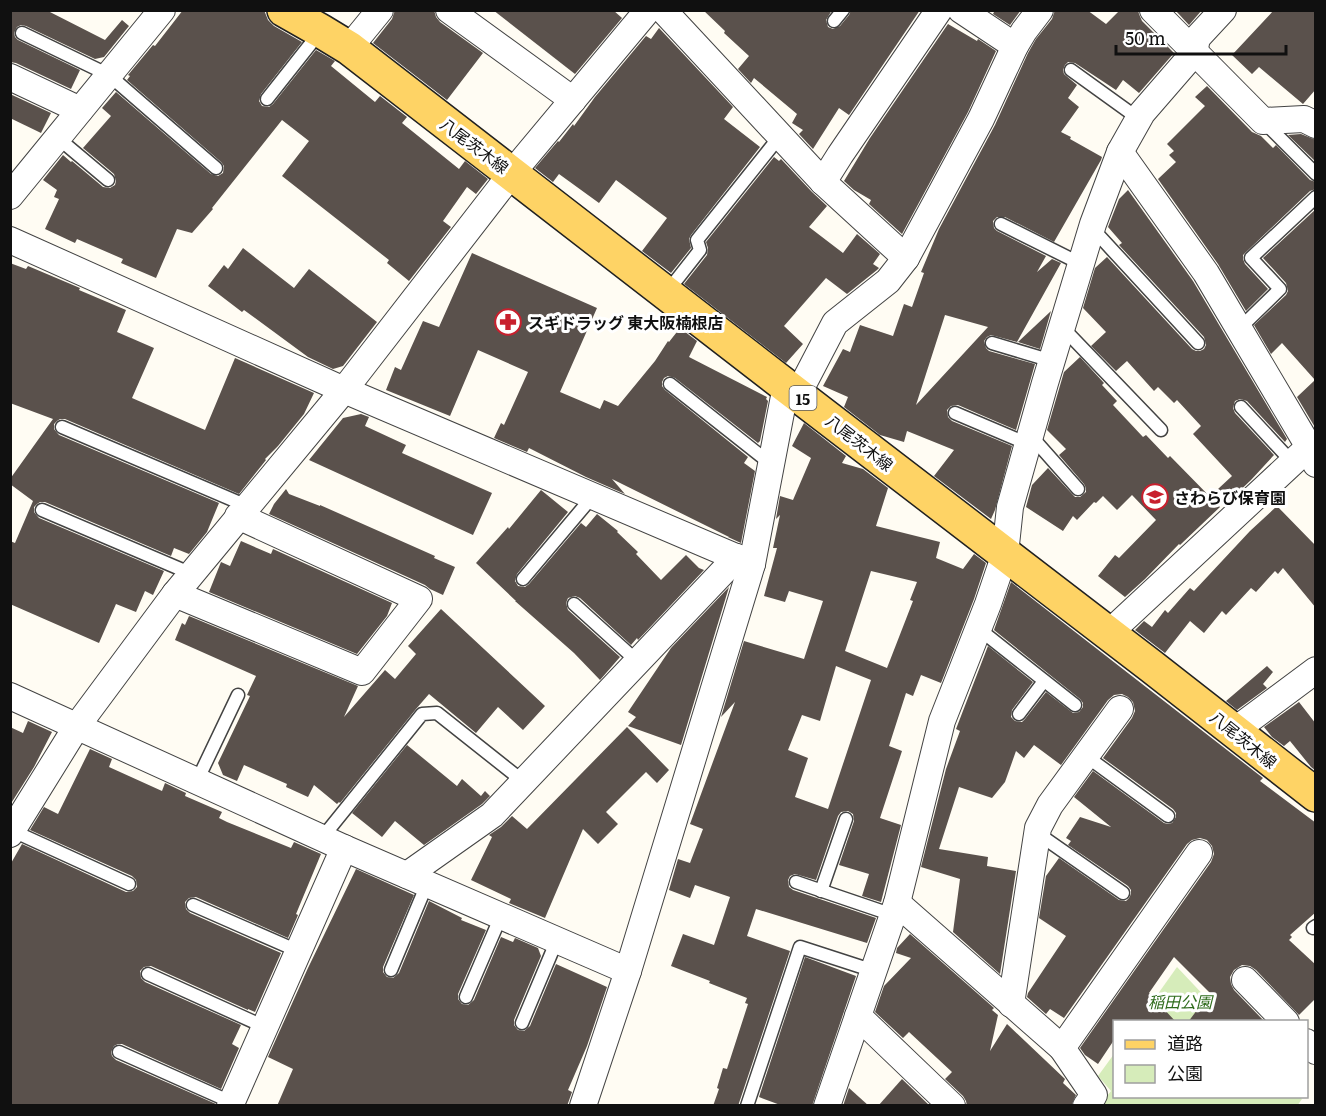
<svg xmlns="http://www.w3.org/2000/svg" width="1326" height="1116" viewBox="0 0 1326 1116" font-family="Literata,'Noto Sans JP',serif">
<rect width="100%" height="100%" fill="#fffcf3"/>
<g fill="#d6ecba">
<polygon points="1177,967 1228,1021 1138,1022"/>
<polygon points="1114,1054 1114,1096 1299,1096 1302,1099 1297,1106 1100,1105 1111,1091 1098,1076"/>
</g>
<g fill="#5a514c" fill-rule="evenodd">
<polygon points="10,10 46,10 105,40 122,20 129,26 104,57 95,59 26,26 21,25 17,27 14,33 15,37 18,40 80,70 71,89 16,63 10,62"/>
<polygon points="183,10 264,10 268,20 274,26 302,42 261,94 259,101 262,106 269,107 273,104 316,50 335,61 331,66 375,102 380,96 407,117 402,123 459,169 465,161 488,179 476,194 467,187 443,221 451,227 409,281 387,263 389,260 282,176 309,141 282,120 212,208 213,209 192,233 177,229 156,278 121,263 123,259 77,239 75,243 45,229 59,199 54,197 57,190 43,180 63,155 71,162 72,161 103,187 110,188 115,185 116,181 114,174 83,148 111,116 102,108 116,92 211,174 218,176 223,173 224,166 221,162 127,80 130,76 128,75 153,45 155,46"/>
<polygon points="395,10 434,10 436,17 440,22 483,53 447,100 373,43 392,19"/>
<polygon points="493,10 613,10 622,18 575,74"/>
<polygon points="703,10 832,10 826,20 828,27 833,29 840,26 849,15 851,10 920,10 849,115 839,108 813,149 799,134 803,130 792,123 797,114 754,78 751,83 738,69 749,56 724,33 725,31"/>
<polygon points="995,10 1021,10 1010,25 993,14"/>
<path d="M1055 10H1087L1106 24 1120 10H1138L1139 14 1142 21 1174 53 1139 93 1123 80 1116 90 1075 63 1068 62 1065 65 1063 70 1064 74 1077 85 1068 98 1079 107 1061 132 1071 137 1070 139 1102 157 1101 160 1054 242 1005 217H997L993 221 994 228 997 231 1046 256 1037 272 1052 259 1061 263 1017 342 991 335 987 337 984 341 986 348 989 351 1035 364 1016 430 958 405 951 406 947 410 948 417 952 421 1012 446 995 510 991 519 934 476 954 450 907 431 904 442 880 435 844 407 848 397 823 386 843 349 850 352 860 325 893 336 904 304 912 307 924 273 921 272 939 229 995 125 1028 53 1036 39 1052 19ZM945 315 988 327 916 405Z"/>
<polygon points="1175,10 1202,10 1189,25"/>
<polygon points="1274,10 1316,10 1316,89 1303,104 1259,67 1252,74 1232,55"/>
<polygon points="948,24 977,41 978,39 996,51 968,112 902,234 869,204 871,200 854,190 844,181 870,138"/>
<polygon points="659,28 733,107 724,119 760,147 691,235 689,239 691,248 671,273 642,251 667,218 616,180 599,203 559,174 553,182 535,168 558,141 559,142 573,124 574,126 595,97 646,36 651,39"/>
<polygon points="1207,86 1252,132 1261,136 1273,148 1276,145 1310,180 1316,182 1316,189 1310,191 1243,255 1243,259 1245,264 1268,289 1246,311 1218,264 1158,179 1176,162 1169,155 1174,151 1167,144 1205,106 1195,97"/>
<polygon points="10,94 51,113 41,133 10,118"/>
<polygon points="1301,134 1316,140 1316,162 1288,135"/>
<polygon points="774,157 779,161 781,159 812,192 827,206 809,227 843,253 857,234 880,254 873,264 879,268 877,270 847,294 826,278 784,326 803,344 786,363 684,284 707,255 708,248 706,242"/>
<polygon points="1128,190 1193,281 1287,439 1285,442 1247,401 1240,399 1235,401 1233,408 1235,413 1274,455 1251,480 1230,500 1218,489 1232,476 1193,434 1201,426 1177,400 1174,403 1158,387 1154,391 1127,361 1116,371 1091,346 1106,332 1083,308 1095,268 1107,257 1192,349 1196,351 1200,351 1204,349 1206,345 1204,337 1119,245 1122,243 1108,227 1119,199"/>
<polygon points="1316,209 1316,429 1297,397 1315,380 1282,343 1271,354 1254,325 1286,295 1288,291 1286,283 1263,258"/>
<polygon points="243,248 294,288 309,269 377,322 343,366 333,369 308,357 244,310 242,312 208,286 224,265 228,269"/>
<polygon points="472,253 597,308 560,392 600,409 604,400 618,406 655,361 668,341 669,342 680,328 697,341 689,357 767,397 766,399 768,401 760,441 758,443 675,378 668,376 664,378 662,382 662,386 665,390 748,457 744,463 755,471 741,543 728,537 729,537 612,479 625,494 586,477 529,448 527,452 494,438 501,423 504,425 528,372 478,350 450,416 386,390 395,367 401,370 423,321 439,327"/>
<polygon points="10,263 26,269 28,266 80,288 79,290 126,310 117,332 154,348 132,398 205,430 235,358 314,393 304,414 278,446 265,459 266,460 239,494 65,419 60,419 57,421 54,424 54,429 59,435 219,503 207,532 189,554 174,548 171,556 45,502 40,502 37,504 34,507 34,512 39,518 164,571 153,595 145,591 136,612 116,604 99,643 10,604 10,541 15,543 33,501 10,484 10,479 53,419 10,403"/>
<polygon points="1051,311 1040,349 1018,342"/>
<polygon points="1080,357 1104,383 1102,385 1117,401 1113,405 1143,437 1146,435 1168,458 1170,456 1220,507 1180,545 1179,544 1145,579 1125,597 1098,576 1115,555 1119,558 1156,520 1132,495 1117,510 1103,496 1096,503 1094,502 1077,520 1073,516 1063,531 1026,507 1032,485 1048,468 1075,497 1080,497 1086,492 1086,488 1084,484 1059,455 1066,449 1047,430 1064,372"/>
<polygon points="361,414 369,417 365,426 406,445 402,453 492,493 473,535 309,460 343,418"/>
<path d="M804 423 846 456 842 463 863 469 888 488 876 526 940 542 936 558 963 569 974 554 986 563 974 599 941 683 921 675 913 696 906 693 889 746 902 751 880 818 901 825 881 902 862 896 869 874 839 865 854 821 853 814 848 811 841 812 838 816 816 880 795 874 790 876 788 880 789 887 793 890 876 918 867 943 756 909 747 936 790 951 738 1106H713L719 1089 717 1088 723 1068 727 1069 748 1004 745 1003 747 998 709 983 710 981 671 966 683 934 714 945 730 897 695 885 690 898 669 890 678 859 690 863 703 829 690 824 735 702 721 717 744 641 804 659 823 601 789 591 785 602 764 596 777 548H773L780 515 776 519 780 496 793 500 811 458 792 446ZM871 571 917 582 910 600 913 601 887 668 845 651ZM836 666 871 680 828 809 795 797 808 758 788 750 802 715 820 721Z"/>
<polygon points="286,489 289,494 320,506 320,505 435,556 434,558 455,567 443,595 430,589 425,585 269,514 274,504"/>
<polygon points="541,490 568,512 517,574 515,581 518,586 525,587 529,584 581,523 586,527 597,514 618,531 617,532 638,552 636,554 661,580 686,555 699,568 704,570 638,640 637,638 631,645 580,598 575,596 568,598 566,603 568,610 620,657 600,680 574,653 515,601 516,601 476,563 508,527 509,529"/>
<polygon points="1277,506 1316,546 1316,608 1283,568 1278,574 1275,571 1256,592 1251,588 1226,615 1222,611 1204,633 1190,621 1165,653 1135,630 1144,621 1152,627 1165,610 1168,613 1190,588 1194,591 1250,531"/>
<polygon points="241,541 271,554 273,549 392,603 387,616 357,654 209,592 221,562 230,566"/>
<polygon points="1011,582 1263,778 1260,781 1316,823 1316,912 1290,935 1292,937 1289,940 1316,965 1316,998 1299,1015 1256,970 1250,966 1242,965 1234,970 1230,977 1231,984 1234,990 1265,1022 1188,1022 1210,993 1174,957 1149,993 1176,1022 1114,1022 1114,1040 1098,1064 1085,1055 1080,1048 1211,862 1214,854 1212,846 1207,840 1200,838 1192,840 1187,844 1064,1018 1050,1009 1046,1014 1027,997 1028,993 1066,936 1039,918 1046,876 1059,858 1119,900 1126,901 1129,898 1131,894 1131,890 1128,886 1068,845 1071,841 1066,838 1080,817 1111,827 1074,797 1093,771 1164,823 1168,824 1172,823 1176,817 1176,813 1173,809 1103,758 1132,718 1135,711 1133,702 1128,697 1122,694 1114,695 1108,700 1061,765 1034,745 1024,758 1016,751 1005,782 992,798 959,787 939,849 988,857 987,866 1016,871 1000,974 953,932 960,879 921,867 946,769 960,731 956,729 988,646 1033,682 1012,710 1011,717 1015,721 1022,722 1025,719 1046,692 1073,713 1079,712 1083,707 1083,703 1080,699 994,630"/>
<polygon points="729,587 681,745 628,726 636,717 628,712 671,648"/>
<polygon points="441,609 545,706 523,730 498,707 476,733 429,694 416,709 340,803 339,802 337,804 314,785 308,797 286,787 287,784 244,765 237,781 223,775 218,763 250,696 247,695 256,676 175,640 182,623 185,625 189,616 358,686 344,717 385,670 395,679 416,654 408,646"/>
<polygon points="1267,666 1273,672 1263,684 1267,688 1237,710 1226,701"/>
<polygon points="1299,702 1316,724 1316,771 1311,767 1290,741 1284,746 1272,737 1264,727"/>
<polygon points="28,721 52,732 34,767 10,805 10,727 23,733"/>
<polygon points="627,727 669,770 657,783 646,772 606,812 618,824 598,844 583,829 545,918 509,903 511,899 471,880 492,837 489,835 501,827 512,816 527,829"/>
<polygon points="407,745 457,786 462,779 481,796 485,791 490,796 482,804 424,845 395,821 382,837 352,813"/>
<polygon points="90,749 112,759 109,767 162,791 165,783 186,793 185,796 222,812 219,818 227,822 291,848 294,842 321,854 296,914 298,915 288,938 196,897 189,898 185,902 186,909 190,913 281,953 255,1012 248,1009 248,1010 151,966 144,967 140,971 141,978 145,982 241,1025 232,1044 239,1048 221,1089 122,1044 118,1044 114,1046 111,1052 112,1056 116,1060 216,1104 215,1106 10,1106 10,865 22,844 126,892 133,891 137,887 136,880 132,876 30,830 44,807 58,814"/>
<polygon points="356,869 414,895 383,967 383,972 387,977 393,978 399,973 429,901 462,918 461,920 486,930 458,994 458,999 462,1004 468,1005 474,1000 501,937 513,942 515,938 538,948 541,956 514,1020 514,1025 518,1030 524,1031 530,1026 556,964 607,987 587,1046 568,1090 572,1092 567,1106 277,1106 293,1069 268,1057 308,968"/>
<polygon points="910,934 994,1008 992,1010 998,1015 990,1051 1007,1024 1065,1079 1063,1083 1076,1095 1071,1106 967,1106 966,1101 963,1096 945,1079 952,1072 909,1032 903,1038 875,1012 884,986 911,958 896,953 897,948"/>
<polygon points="805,957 856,976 812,1106 783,1106 759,1097"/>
<polygon points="902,1079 930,1106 878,1106"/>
<polygon points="849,1088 869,1106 843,1106"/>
</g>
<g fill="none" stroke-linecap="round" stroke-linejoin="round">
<g stroke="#434343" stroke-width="15">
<g id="service">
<polyline points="834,21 843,10"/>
<polyline points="22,33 109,75 216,168"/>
<polyline points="1071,70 1139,119"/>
<polyline points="267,99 320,32"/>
<polyline points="1264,122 1316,174"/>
<polyline points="58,138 108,180"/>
<polyline points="1001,224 1081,264"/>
<polyline points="1092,228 1198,343"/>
<polyline points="667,292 700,250 697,240 780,136"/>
<polyline points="1062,327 1161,430"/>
<polyline points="1239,329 1280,289 1251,258 1316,197"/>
<polyline points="992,343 1052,361"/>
<polyline points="670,384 771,464"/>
<polyline points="1241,407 1292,462"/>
<polyline points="955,413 1028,444"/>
<polyline points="62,427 247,506"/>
<polyline points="1031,436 1078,489"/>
<polyline points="42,510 192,574"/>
<polyline points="523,579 593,496"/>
<polyline points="574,604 638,662"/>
<polyline points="979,629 1075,705"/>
<polyline points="1019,714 1044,681"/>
<polyline points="1086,756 1168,816"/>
<polyline points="197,781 238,695"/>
<polyline points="13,831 129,884"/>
<polyline points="1037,833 1123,893"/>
<polyline points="322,838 422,714 437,713 524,782"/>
<polyline points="796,882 893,915"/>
<polyline points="821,891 846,819"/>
<polyline points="193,905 298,951"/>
<polyline points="1313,928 1316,926"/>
<polyline points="391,970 427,884"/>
<polyline points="148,974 265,1027"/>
<polyline points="466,997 501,916"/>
<polyline points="522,1023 557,940"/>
<polyline points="119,1052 231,1102"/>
<polyline points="747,1106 800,947 874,971"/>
</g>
</g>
<g stroke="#434343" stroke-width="28">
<g id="minor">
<polyline points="449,10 573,100"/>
<polyline points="663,10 823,182 906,258"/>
<polyline points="961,10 1015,46"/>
<polyline points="1153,10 1263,121 1304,119 1316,125"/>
<polyline points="349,48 380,10"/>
<polyline points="10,77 80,110"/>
<polyline points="1120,152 1206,273 1309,447 1316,464"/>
<polyline points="823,182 840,155 939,10"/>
<polyline points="10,196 162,10"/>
<polyline points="10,240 344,390 752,564"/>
<polyline points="798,394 835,323 888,281 906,258 981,119 1015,46 1024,31 1040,10"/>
<polyline points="175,594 362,672 419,599 238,516"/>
<polyline points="1109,633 1309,447"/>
<polyline points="10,696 344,848 628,971"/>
<polyline points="1234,731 1316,670"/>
<polyline points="10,834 77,726 175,594 344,390 512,173 648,10"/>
<polyline points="407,875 492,815 737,557"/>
<polyline points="897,903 1062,1048 1094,1095 1086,1106"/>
<polyline points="1245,980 1286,1022"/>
<polyline points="1011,1004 1038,828 1050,805 1120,709"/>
<polyline points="858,1016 952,1106"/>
<polyline points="1306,1042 1316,1051"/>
<polyline points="1062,1048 1199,853"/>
<polyline points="230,1106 344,848"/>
<polyline points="583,1106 628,971 752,564 786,386"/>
<polyline points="827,1106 897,903 942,721 988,604 1005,554 1010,507 1045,383 1093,224 1120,152 1142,113 1194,53 1197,38 1223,10"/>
</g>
</g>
<g stroke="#212121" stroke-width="36">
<polyline id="primary" points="284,10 321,31 349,48 786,386 1151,666 1316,795"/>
</g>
<use href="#service" stroke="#fff" stroke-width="12"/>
<use href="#minor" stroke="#fff" stroke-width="26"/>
<use href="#primary" stroke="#fed365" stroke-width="33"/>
</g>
<defs>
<g id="pharmacy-ring" transform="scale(1.35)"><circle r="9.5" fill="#fff" stroke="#c8202e" stroke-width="1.5"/><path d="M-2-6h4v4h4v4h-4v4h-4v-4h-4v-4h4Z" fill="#c8202e"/></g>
<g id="school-ring" transform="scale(1.35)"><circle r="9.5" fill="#fff" stroke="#c8202e" stroke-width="1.5"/><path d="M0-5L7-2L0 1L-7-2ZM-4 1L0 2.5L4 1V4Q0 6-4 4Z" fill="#c8202e"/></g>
</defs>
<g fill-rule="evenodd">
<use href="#pharmacy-ring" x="508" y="322"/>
<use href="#school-ring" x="1155" y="497"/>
</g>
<g text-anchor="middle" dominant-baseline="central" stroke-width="6" stroke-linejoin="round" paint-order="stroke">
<rect fill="#fff" stroke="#585858" stroke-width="1.5" x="789.5" y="386" width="27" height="24" rx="4.5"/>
<g font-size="15" font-weight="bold" fill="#101010">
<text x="803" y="398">15</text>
</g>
<g font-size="16" fill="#101010" stroke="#fff">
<text transform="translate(475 145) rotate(37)">八尾茨木線</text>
<text transform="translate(860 442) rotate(38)">八尾茨木線</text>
<text transform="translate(1244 739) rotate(39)">八尾茨木線</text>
</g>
<g font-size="16" font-weight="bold" fill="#101010" stroke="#fff" text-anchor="start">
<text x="528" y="322">スギドラッグ 東大阪楠根店</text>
<text x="1174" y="497">さわらび保育園</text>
</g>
<g font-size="16" font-style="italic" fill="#2f6c1c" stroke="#fff">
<text x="1180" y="1001">稲田公園</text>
</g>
</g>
<rect width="1326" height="1116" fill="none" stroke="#101010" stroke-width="24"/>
<rect x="1113" y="1020" width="195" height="78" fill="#ffffff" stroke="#9f9f9f" stroke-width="1.5"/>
<rect x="1125" y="1040" width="30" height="9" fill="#fed365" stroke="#9f9f9f" stroke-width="1.5"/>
<text x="1167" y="1050" font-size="18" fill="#101010">道路</text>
<rect x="1125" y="1065" width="30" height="18" fill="#d6ecba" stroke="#9f9f9f" stroke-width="1.5"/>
<text x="1167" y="1080" font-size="18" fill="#101010">公園</text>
<path d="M1116 45v9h170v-9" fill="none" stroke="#101010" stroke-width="3"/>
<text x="1125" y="45" font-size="18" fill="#101010" stroke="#ffffff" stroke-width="4.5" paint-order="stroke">50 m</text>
</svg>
